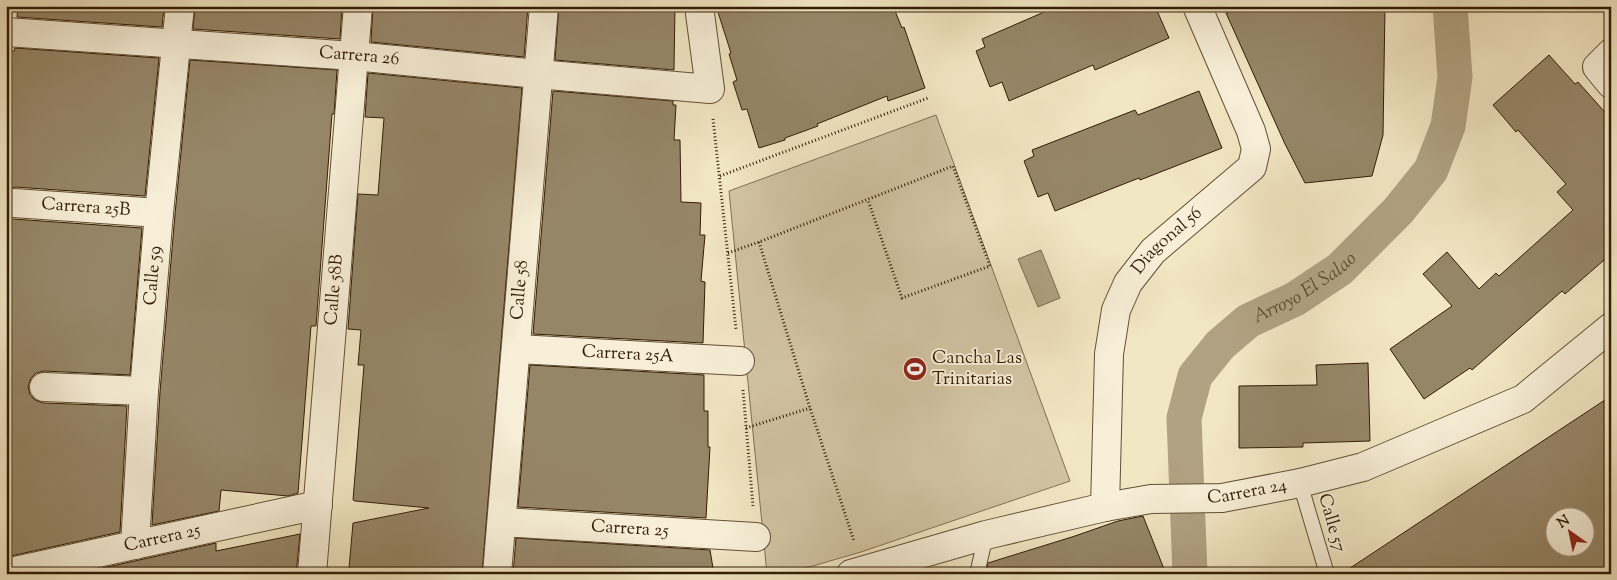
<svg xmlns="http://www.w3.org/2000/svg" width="1617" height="580" viewBox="0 0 1617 580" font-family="'Sorts Mill Goudy',serif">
<rect width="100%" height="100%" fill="#f2e7c3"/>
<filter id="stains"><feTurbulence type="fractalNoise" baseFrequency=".004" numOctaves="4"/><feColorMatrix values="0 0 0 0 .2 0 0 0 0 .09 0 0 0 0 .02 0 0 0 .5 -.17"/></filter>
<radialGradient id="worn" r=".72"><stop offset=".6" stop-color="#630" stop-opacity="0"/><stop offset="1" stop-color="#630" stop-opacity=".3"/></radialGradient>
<polygon fill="#d2c4a3" stroke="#827054" points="936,115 1070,481 861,552 785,574 767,574 729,191"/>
<polygon fill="#b1a283" stroke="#7f6c51" points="1041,250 1060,298 1038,307 1018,259"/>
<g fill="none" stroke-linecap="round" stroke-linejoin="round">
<path stroke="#b1a283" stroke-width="35" id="s1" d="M1190 574 1184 418 1195 376 1220 345 1248 321 1295 299 1340 269 1398 211 1431 170 1448 126 1455 77 1450 6"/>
</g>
<g fill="#968668" stroke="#331c06" fill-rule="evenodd">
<polygon points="18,6 164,6 162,27 17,17"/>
<polygon points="195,6 342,6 340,39 193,29"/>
<polygon points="373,6 528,6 524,57 371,42"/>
<polygon points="559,6 675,6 674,70 555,60"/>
<polygon points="716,6 893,6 902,28 904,27 925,88 888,101 887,96 817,124 818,126 785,138 785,140 759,148 747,109 742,110 733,82 737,80 729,54 731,53"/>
<polygon points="1058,6 1155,6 1169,38 1095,70 1093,65 1009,101 1002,82 990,87 976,51 985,47 982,39"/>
<polygon points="1225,6 1385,6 1383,135 1372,176 1305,183 1285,144 1226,13 1228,13"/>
<polygon points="15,48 159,58 145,196 15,187 6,190 6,171 9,170 6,51 14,51"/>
<polygon points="1549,55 1575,84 1578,82 1611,119 1611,254 1565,294 1562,291 1472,370 1470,368 1424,399 1390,349 1452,306 1423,274 1447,252 1479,289 1496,273 1499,276 1573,210 1557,192 1566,184 1518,130 1516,132 1493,105"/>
<polygon points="190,60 337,70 334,114 332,114 316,326 311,326 298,493 288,496 221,490 219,511 152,525 160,392 175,214"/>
<polygon points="368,73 522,88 482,574 414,574 349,568 353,523 429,508 355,501 353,500 364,365 358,365 361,330 348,329 358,194 378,195 384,118 365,117"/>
<polygon points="553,91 673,101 673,105 676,105 674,140 680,140 681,202 701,203 700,235 705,235 701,281 705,282 703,343 533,334"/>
<polygon points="1199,91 1222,148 1140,180 1139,178 1055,211 1048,193 1038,197 1024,161 1034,156 1032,150 1135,110 1138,115"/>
<polygon points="6,216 13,219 142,228 130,375 44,371 36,373 31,378 28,386 30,395 35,400 43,403 127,406 120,532 6,557"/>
<polygon points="1368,363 1370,441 1303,443 1303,447 1239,448 1239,386 1317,385 1316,365"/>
<polygon points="530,365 704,375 704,411 708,411 708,447 710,447 706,518 518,507"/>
<path d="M1611 396V574H1341ZM1554 518H1584V548H1554Z"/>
<polygon points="1143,516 1166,574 986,574 988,563 1075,536 1118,521"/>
<polygon points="300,534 296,574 76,574 216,543 216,551"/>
<polygon points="516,538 710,550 714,574 513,574"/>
</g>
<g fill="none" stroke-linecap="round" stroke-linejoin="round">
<g stroke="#634f35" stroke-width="16">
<g id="service">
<polyline points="1300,483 1327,574"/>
<polyline points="977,574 986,535"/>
</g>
</g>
<g stroke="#634f35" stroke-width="30">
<g id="minor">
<path id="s2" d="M6 32 354 56 537 74 710 89 699 6"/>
<polyline points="1611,53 1597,67 1611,84"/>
<path id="s3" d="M14 203 159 213"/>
<path id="s4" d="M517 349 740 361"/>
<polyline points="44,387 144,391"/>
<path id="s5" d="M1105 507 1109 354 1116 310 1128 283 1153 251 1252 167 1256 149 1251 131 1197 6"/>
<path id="s6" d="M502 522 756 537"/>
<path id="s7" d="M135 545 144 391 159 213 180 6"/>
<path id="s8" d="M6 573 318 505"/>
<path id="s9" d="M312 574 358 6"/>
<path id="s10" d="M497 574 544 6"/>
</g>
</g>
<g stroke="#634f35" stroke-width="30">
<g id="tertiary">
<path id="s11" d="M851 574 986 535 1105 507 1151 499 1222 498 1300 483 1363 467 1523 399 1611 327"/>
</g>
</g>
<g stroke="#331c06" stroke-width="3" stroke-dasharray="1 2.5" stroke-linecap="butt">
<polyline points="713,119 736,329"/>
<polyline points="720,176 928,98"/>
<polyline points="759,242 810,408 854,541"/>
<polyline points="728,253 759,242 953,166 990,266 902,298 868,200"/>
<polyline points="743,390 753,506"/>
<polyline points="746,428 810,408"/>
</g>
<use href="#service" stroke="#f7efd8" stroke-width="14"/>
<use href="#minor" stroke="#f7efd8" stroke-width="28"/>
<use href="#tertiary" stroke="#f7efd8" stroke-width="28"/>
</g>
<defs>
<g id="stadium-disc" transform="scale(1.25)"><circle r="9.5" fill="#8f2418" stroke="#f7efd8"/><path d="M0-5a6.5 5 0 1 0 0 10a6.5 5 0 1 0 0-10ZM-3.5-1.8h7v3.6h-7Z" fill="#fff"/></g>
</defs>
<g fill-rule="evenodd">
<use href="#stadium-disc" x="915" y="369"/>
</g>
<g text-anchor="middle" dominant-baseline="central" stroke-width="4" stroke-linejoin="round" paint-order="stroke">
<g font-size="18" fill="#331c06" stroke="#f7efd8">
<text stroke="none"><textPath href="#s2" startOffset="354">Carrera 26</textPath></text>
<text stroke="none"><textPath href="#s3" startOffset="72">Carrera 25B</textPath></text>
<text stroke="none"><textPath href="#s5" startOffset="285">Diagonal 56</textPath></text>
<text stroke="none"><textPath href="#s7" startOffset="270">Calle 59</textPath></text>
<text stroke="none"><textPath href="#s9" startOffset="285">Calle 58B</textPath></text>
<text stroke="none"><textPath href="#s10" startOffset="285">Calle 58</textPath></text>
<text stroke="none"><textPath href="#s4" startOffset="111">Carrera 25A</textPath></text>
<text stroke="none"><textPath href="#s11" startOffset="406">Carrera 24</textPath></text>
<text transform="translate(1331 523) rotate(74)">Calle 57</text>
<text stroke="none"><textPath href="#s6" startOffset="128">Carrera 25</textPath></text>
<text stroke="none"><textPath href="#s8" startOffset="160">Carrera 25</textPath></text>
</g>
<g font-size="18" fill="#331c06" stroke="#f7efd8" text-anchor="start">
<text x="932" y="359">Cancha Las<tspan x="932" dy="21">Trinitarias</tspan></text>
</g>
<g font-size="19" font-style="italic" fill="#5f4b32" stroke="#f7efd8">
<text stroke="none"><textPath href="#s1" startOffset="342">Arroyo El Salao</textPath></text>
</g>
</g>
<rect width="1617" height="580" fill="none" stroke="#f2e7c3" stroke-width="25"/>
<rect x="8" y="8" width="1602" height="565" fill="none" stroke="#331c06" stroke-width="2.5"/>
<rect x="12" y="12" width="1592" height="555" fill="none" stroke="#331c06"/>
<g transform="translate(1570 532) rotate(327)"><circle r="24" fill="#f7efd8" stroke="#a99b84"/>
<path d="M0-4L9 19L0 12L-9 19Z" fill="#8f2418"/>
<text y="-8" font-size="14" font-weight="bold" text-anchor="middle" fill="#331c06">N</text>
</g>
<rect width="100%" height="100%" filter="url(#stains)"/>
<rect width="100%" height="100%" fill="url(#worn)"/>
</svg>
